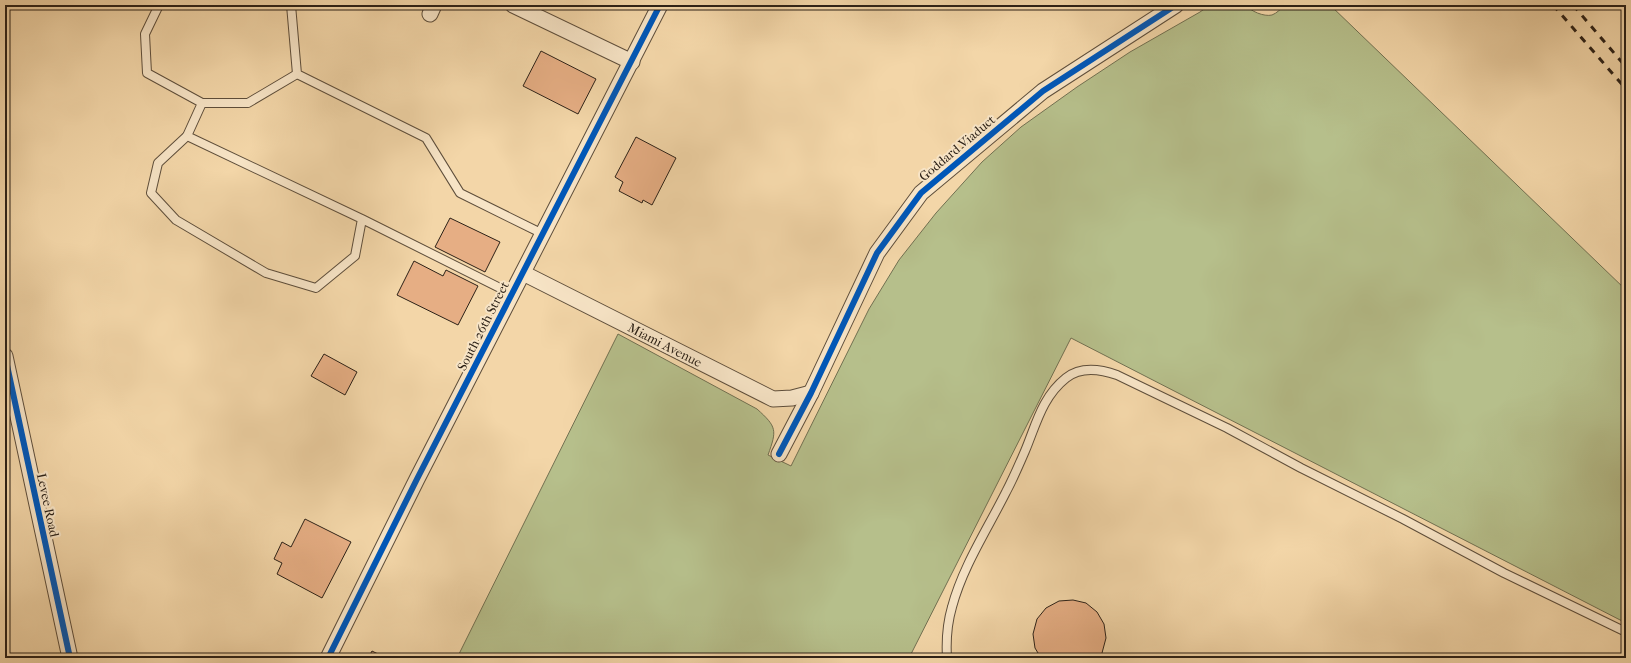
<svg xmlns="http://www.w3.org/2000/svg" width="1631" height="663" viewBox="0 0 1631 663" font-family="'IM FELL French Canon',serif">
<rect width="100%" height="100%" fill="#f3d6a8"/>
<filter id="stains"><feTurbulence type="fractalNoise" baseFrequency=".005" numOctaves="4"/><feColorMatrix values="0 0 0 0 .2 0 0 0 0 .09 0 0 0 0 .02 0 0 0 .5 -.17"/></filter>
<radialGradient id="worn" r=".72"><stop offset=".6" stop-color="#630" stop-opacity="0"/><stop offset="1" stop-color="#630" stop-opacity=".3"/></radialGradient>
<path fill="#b6bf8b" stroke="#717051" d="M1210 5H1246C1250 11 1264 17 1272 15 1277 13 1281 9 1284 5H1330L1626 290V623L1071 338 909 658H457L618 334 757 409C777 427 777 430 768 455L791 466 869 309 899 260 936 213 982 162 1021 127 1077 87 1130 52 1200 12Z"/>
<g fill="#e6ae84" stroke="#2c2117">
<polygon points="541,51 596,79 578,114 523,86"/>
<polygon points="636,137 676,158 652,205 643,200 642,203 619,191 623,182 615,177"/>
<polygon points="450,218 500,242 485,272 435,247"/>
<polygon points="414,261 443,276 446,270 478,286 458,325 397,295"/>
<polygon points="324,354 357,372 345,395 311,376"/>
<polygon points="305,519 351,542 322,598 277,574 282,563 274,559 282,542 291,547"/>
<polygon points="1073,600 1086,603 1097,612 1104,624 1106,638 1102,653 1098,658 1041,658 1035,648 1033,634 1037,619 1046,608 1059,601"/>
<polygon points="372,651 386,658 368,658"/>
</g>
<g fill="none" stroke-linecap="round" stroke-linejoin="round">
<g stroke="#5e4e3b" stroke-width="10">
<g id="service">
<polyline points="159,5 145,34 147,73 202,103 187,136"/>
<polyline points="291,5 297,74 426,138 460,193 543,234"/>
<polyline points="202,103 248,103 297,74"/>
<polyline points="362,219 187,136 158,163 151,193 176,220 266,273 316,288 355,256 362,219 512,294"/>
<path d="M947 658C946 641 947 624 952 607 963 566 987 530 1006 492 1013 479 1019 465 1025 451 1036 425 1042 397 1066 378 1081 366 1100 369 1117 375L1227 428 1301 468 1403 519 1504 573 1626 632"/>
</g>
</g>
<g stroke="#5e4e3b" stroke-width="17">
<g id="minor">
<polyline points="513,5 632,62"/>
<polyline points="430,14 434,5"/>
<polyline points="523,273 773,399 792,398 811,393"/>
<polyline points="5,356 70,658"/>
<polyline points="779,454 811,393 877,253 921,193 1043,91 1176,5"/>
<polyline points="328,658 417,479 660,5"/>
</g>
</g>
<use href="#service" stroke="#f7e4c6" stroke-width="8"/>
<use href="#minor" stroke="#f7e4c6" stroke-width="15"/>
<g stroke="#2c2117" stroke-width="3" stroke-dasharray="7 7" stroke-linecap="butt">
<polyline points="1553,5 1626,89"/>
<polyline points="1573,5 1626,67"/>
</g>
<g stroke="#f7e4c6" stroke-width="8">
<g id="cycleway">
<polyline points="5,356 70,658"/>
<polyline points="779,454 811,393 877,253 921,193 1043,91 1176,5"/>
<polyline points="328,658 417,479 660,5"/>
</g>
</g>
<use href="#cycleway" stroke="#0057b8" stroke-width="6"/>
</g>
<g text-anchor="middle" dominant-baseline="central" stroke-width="4" stroke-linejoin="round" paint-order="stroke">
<g font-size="13" fill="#2c2117" stroke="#f7e4c6">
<text transform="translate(957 148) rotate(-40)">Goddard Viaduct</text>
<text transform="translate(483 326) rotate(-63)">South 26th Street</text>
<text transform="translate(665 345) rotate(27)">Miami Avenue</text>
<text transform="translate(48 505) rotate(78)">Levee Road</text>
</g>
</g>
<rect width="1631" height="663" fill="none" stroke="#f3d6a8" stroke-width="20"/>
<rect x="6" y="6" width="1619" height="651" fill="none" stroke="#2c2117" stroke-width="2"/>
<rect x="10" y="10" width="1611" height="643" fill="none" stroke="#2c2117"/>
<rect width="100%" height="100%" filter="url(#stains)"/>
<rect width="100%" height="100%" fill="url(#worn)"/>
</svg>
